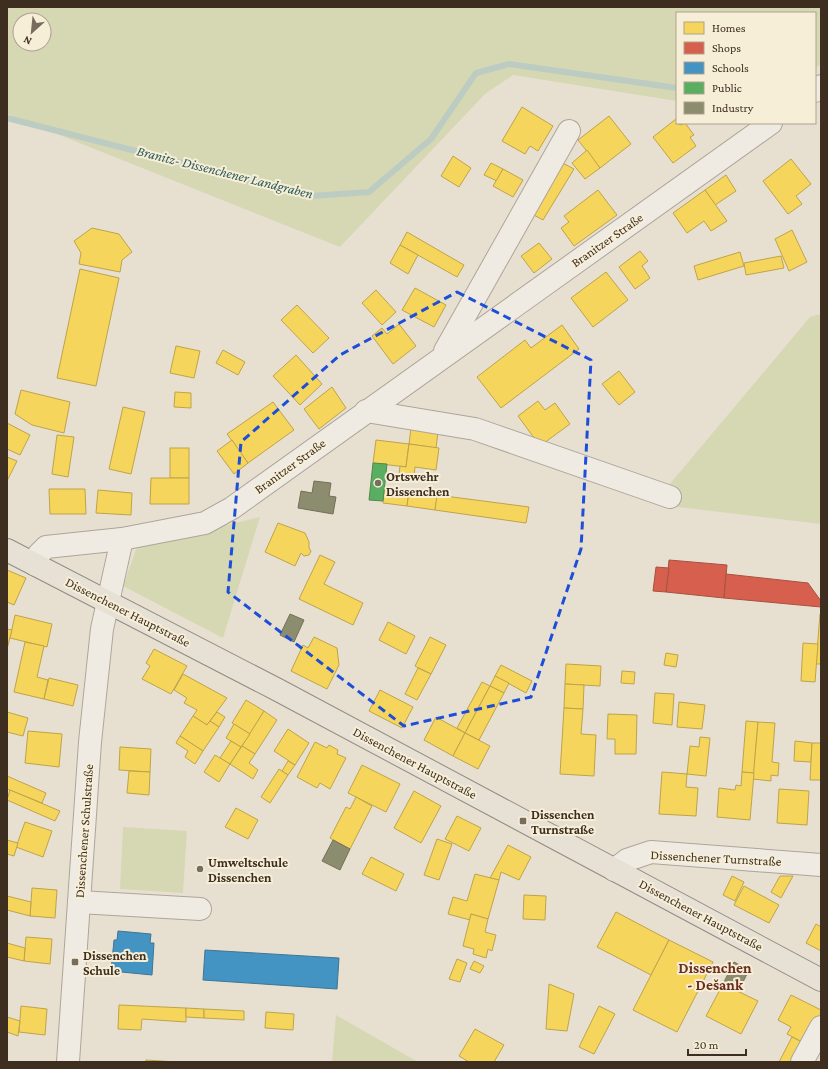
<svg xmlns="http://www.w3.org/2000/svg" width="828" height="1069" viewBox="0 0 828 1069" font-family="'Crimson Pro',serif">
<rect width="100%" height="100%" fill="#e7e0d1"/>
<g fill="#d6d7b3" fill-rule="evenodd">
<path d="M7 7H821V64L815 68V13H677V101L513 75 485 94 340 247 7 114ZM20 20H44V44H20Z"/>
<polygon points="821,314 821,524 653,504 810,317"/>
<polygon points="260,517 223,638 123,586 137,547"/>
<polygon points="123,827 187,831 183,893 120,889"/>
<polygon points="336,1015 418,1062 332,1062"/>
</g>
<g fill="#f6d55c" stroke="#bea34a">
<polygon points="522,107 553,126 538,151 530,146 525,154 502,141"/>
<polygon points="609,116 631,144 600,168 578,140"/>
<polygon points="676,119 677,123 681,125 685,123 694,135 690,137 696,146 673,163 653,137"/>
<polygon points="587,150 600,168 585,179 572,163"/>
<polygon points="453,156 471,168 459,187 441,176"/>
<polygon points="791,159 811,184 796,196 802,204 788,214 763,181"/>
<polygon points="561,162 574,169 543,220 532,214"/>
<polygon points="491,163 503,169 497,181 484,175"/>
<polygon points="503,169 523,180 513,197 493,186"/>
<polygon points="726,175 736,191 715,205 705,190"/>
<polygon points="598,190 617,215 574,246 561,228 569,222 564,216"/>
<polygon points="705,190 727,221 711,231 704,221 687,233 673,213"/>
<polygon points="92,228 119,234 132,252 122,260 120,272 79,264 81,253 74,241"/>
<polygon points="792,230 807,262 789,271 775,239"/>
<polygon points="407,232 464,265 457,277 400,245"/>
<polygon points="539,243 552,259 534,273 521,256"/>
<polygon points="400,245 418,255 408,274 390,263"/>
<polygon points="640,251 648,261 642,266 650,278 635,289 619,267"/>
<polygon points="740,252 744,266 698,280 694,266"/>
<polygon points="781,256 784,268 746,275 744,263"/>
<polygon points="80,269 119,278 96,386 57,378"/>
<polygon points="606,272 628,300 593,327 571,298"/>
<polygon points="415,288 446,305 434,327 402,310"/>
<polygon points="376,290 396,312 382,325 362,303"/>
<polygon points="297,305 329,338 313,353 281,320"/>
<polygon points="399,324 416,346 393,364 372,336 382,328 387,334"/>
<polygon points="562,325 579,349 501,408 477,377 525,340 531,348"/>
<polygon points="176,346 200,351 194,378 170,373"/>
<polygon points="223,350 245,362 238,375 216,363"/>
<polygon points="296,355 322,384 300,405 273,376"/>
<polygon points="619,371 635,392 619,405 602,384"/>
<polygon points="332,387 346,408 319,429 304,409"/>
<polygon points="21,390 70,402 64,433 32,425 15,414"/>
<polygon points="175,392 191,393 191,408 174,407"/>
<polygon points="538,401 545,410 555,403 570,424 540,446 518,416"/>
<polygon points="273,402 294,430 248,463 227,434"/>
<polygon points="123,407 145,412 131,474 109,469"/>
<polygon points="7,423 30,435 20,455 7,449"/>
<polygon points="411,428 438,432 436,448 409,444"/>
<polygon points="57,435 74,437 68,477 52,474"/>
<polygon points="232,440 248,463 234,474 217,451"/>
<polygon points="376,440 409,444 406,467 373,463"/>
<polygon points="409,444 439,448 436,470 415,467 414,476 399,474 400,466 406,467"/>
<rect x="170" y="448" width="19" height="30"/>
<polygon points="7,457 17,461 7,481"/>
<polygon points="151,478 189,478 189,504 150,504"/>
<polygon points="384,488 409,491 407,506 383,503"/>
<polygon points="49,489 85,489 86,514 50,514"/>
<polygon points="98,490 132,493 131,515 96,513"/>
<polygon points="426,490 438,492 435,510 407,506 409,491 425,493"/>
<polygon points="437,495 529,507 526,523 435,510"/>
<polygon points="278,523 305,533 309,542 309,548 311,551 309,555 304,556 301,553 295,566 265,552"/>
<polygon points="320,555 335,562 324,584 363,603 353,625 299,599"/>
<polygon points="7,570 26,578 14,605 7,602"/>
<polygon points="820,614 821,614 821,664 816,664"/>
<polygon points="15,615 52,624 47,647 10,638"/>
<polygon points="388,622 415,636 406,654 379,640"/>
<polygon points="7,629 12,630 7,649"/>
<polygon points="314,637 337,648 339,665 327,689 291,671 303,645 308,648"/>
<polygon points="430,637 446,645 431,674 415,666"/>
<polygon points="25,642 44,646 37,677 48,680 44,699 14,692"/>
<polygon points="803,643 818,644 815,682 801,681"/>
<polygon points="154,649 187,666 171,694 142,679 150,666 146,663"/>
<polygon points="666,653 678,655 676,667 664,665"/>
<polygon points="566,664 601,666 600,686 565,684"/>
<polygon points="501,665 532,681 526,693 495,676"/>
<polygon points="418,668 431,674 417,700 405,694"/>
<polygon points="622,671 635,672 634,684 621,683"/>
<polygon points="183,674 227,698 207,725 193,716 197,710 184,703 187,698 174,690"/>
<polygon points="495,676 509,683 504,693 490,686"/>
<polygon points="49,678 78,685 73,706 44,699"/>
<polygon points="482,682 490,686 465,733 457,728"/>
<polygon points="565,684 584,685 583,709 564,708"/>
<polygon points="490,686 504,693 479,740 465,733"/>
<polygon points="380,690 413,707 402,728 369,711"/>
<polygon points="655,693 674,694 672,725 653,723"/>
<polygon points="246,700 264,711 250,734 232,723"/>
<polygon points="679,702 705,705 702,729 677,727"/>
<polygon points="564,708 583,709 581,734 596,735 594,776 560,774"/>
<polygon points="264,711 277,720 255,754 242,746"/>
<polygon points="7,712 28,718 23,736 7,732"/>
<polygon points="217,712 225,717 219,727 210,721"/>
<polygon points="608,714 637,715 636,754 615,754 615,739 607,739"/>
<polygon points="193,716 207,725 210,721 219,727 203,751 180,736"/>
<polygon points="436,717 465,733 453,756 424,740"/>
<polygon points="746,721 758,722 754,773 742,772"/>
<polygon points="758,722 775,723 772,762 779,763 778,776 771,775 771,781 753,779"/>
<polygon points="234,724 250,734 241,747 226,738"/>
<polygon points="288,729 309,743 295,765 274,751"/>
<polygon points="28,731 62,734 59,767 25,763"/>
<polygon points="465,733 490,746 478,769 453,756"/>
<polygon points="180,736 203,751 195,764 185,757 188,751 176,743"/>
<polygon points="700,737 710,738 706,776 687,774 690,746 699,747"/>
<polygon points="231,741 241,747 230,764 220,758"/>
<polygon points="795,741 812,743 811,762 794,761"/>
<polygon points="315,742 327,748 329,745 338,750 337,754 346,758 330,789 320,783 317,788 297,777"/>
<polygon points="812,743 821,743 821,780 810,780"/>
<polygon points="242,746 255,754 249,763 258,770 253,779 230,764"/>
<polygon points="120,747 151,749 150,772 119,770"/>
<polygon points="215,755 230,764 219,782 204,772"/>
<polygon points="288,761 295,765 288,775 282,771"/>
<polygon points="362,765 400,784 386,812 348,793"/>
<polygon points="279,769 288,775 270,803 261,797"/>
<polygon points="129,771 150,772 149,795 127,793"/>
<polygon points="662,772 687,774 686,787 698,788 696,816 659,814"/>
<polygon points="742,772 754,773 750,820 717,817 719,788 735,790 736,785 741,786"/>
<polygon points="7,776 46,793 42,803 7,789"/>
<polygon points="779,789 809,791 807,825 777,823"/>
<polygon points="10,790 60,811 55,821 7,800"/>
<polygon points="414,791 441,806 421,843 394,828"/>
<polygon points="356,797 372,806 350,849 330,838 346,807 350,809"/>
<polygon points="236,808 258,820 248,839 225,827"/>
<polygon points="457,816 481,828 469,851 445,839"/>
<polygon points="25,822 52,831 43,857 16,847"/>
<polygon points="437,839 452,844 439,880 424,875"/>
<polygon points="7,840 18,843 14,856 7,854"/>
<polygon points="508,845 531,857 519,880 501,872 499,880 490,878"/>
<polygon points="371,857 404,874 396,891 362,874"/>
<polygon points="475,874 499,880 488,919 471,914 470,920 448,914 453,897 467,901"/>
<polygon points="732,876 744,882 735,901 723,895"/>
<polygon points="780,876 793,876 781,898 771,892"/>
<polygon points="744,886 779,905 769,923 734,905"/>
<polygon points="32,888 57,890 55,918 30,916"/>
<polygon points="524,895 546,896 545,920 523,919"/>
<polygon points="7,896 31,902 30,916 7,910"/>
<polygon points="616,912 669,940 651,975 597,947"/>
<polygon points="471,914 488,919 485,932 496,935 492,951 488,949 486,958 473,954 474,949 463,946"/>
<polygon points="816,924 821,927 821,951 806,943"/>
<polygon points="26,937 52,939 50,964 24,961"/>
<polygon points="669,940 713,962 677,1032 633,1010"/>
<polygon points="7,943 25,948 24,961 7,957"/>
<polygon points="457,959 467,963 460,982 449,979"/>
<polygon points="474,961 484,966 480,973 470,969"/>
<polygon points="549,984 574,994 567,1031 546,1029"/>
<polygon points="723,984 758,1001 741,1034 706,1016"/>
<polygon points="791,995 821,1010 821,1015 806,1044 787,1034 791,1027 778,1020"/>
<polygon points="119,1005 186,1008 186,1022 142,1019 141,1030 118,1029"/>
<polygon points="21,1006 47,1009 45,1035 19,1032"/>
<polygon points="599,1006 615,1014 594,1054 579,1047"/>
<polygon points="186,1008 204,1009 204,1018 186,1017"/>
<polygon points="204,1009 244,1011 244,1020 204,1018"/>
<polygon points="266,1012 294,1014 293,1030 265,1028"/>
<polygon points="7,1017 20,1021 18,1036 7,1032"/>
<polygon points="475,1029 504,1045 494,1062 469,1062 459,1056"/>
<polygon points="792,1037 806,1044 796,1062 779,1062"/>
<polygon points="146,1060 177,1062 145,1062"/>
</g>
<g fill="#d6604d" stroke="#a85140">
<polygon points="669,560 727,565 724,598 666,592"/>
<polygon points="656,567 669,568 666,592 653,591"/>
<polygon points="726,574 808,583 821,601 821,607 724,598"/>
</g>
<g fill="#4393c3" stroke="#417592">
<polygon points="118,931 151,934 150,943 154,943 152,975 111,971 114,940 117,940"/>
<polygon points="205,950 339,958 337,989 203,980"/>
</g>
<polygon fill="#5aae61" stroke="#51884e" points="373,463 387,464 383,501 369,500"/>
<g fill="#8c8c6e" stroke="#747057">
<polygon points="314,481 331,483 329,496 336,497 333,514 298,508 301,491 312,493"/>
<polygon points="290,614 304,620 294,642 280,635"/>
<polygon points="333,840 350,849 340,870 322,861"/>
<polygon points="734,962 749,970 741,986 733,982 730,987 723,984"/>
</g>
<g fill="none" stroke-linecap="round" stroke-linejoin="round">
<polyline stroke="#bcccc2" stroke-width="6" points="7,118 311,196 369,192 431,139 476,73 509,64 677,88"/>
<g stroke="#ada599" stroke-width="24">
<g id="minor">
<polyline points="815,91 821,86"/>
<polyline points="445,351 569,131"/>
<polyline points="366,411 475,429 670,497"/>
<polyline points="36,565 39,554 46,547 122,539 205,523 232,508 771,123"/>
<polyline points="614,870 627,860 651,852 821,865"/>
<polyline points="79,902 200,909"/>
<polyline points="68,1062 90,742 102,629 122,539"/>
<polyline points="802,1062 821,1027"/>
</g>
</g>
<g stroke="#928b80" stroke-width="24">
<polyline id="major" points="7,550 278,690 821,980"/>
</g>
<use href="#minor" stroke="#efebe3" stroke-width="22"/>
<use href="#major" stroke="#e6e1d4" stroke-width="22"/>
</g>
<path fill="none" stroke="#1d4ed8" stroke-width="3" stroke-dasharray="8 5" stroke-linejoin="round" d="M457 292 591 360 581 549 531 697 404 726 228 592 241 442 340 355Z"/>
<g fill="#786c5e" stroke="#f7eed8" stroke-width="1.5">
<circle cx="378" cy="483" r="4"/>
<rect x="519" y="817" width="8" height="8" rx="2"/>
<circle cx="200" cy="869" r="4"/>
<rect x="71" y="958" width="8" height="8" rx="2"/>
</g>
<g text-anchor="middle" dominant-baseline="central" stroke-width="4" stroke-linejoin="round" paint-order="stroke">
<g font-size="13" fill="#3d2e20" stroke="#f7eed8">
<text transform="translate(607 240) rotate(-35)">Branitzer Straße</text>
<text transform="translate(290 466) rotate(-36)">Branitzer Straße</text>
<text transform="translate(128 612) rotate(27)">Dissenchener Hauptstraße</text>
<text transform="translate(415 763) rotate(28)">Dissenchener Hauptstraße</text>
<text transform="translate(84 831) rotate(-86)">Dissenchener Schulstraße</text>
<text transform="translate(716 858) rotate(3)">Dissenchener Turnstraße</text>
<text transform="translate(701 915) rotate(28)">Dissenchener Hauptstraße</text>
</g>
<g font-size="13" font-weight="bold" fill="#3d2e20" stroke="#f7eed8" text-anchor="start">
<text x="386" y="476">Ortswehr<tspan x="386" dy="15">Dissenchen</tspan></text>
<text x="531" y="814">Dissenchen<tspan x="531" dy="15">Turnstraße</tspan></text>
<text x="208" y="862">Umweltschule<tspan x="208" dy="15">Dissenchen</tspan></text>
<text x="83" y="955">Dissenchen<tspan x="83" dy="15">Schule</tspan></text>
</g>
<g font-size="14" font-style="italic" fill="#2f5d5a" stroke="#f7eed8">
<text transform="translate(225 172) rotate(14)">Branitz- Dissenchener Landgraben</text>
</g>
<g font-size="15" font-weight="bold" fill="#6b2e1e" stroke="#f7eed8">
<text x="715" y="968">Dissenchen<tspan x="715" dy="17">- Dešank</tspan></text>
</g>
</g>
<rect width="828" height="1069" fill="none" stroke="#3d2e20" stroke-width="16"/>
<rect x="676" y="12" width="140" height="112" fill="#f7eed8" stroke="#ada18e"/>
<rect x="684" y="22" width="20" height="12" fill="#f6d55c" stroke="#ada18e"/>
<text x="712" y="32" font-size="12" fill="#3d2e20">Homes</text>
<rect x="684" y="42" width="20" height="12" fill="#d6604d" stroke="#ada18e"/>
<text x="712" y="52" font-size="12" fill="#3d2e20">Shops</text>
<rect x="684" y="62" width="20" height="12" fill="#4393c3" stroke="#ada18e"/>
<text x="712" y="72" font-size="12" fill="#3d2e20">Schools</text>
<rect x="684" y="82" width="20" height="12" fill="#5aae61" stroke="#ada18e"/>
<text x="712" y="92" font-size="12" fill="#3d2e20">Public</text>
<rect x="684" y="102" width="20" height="12" fill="#8c8c6e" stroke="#ada18e"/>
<text x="712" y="112" font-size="12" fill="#3d2e20">Industry</text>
<g transform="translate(32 32) rotate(207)"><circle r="19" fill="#f7eed8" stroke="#ada18e"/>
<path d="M0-3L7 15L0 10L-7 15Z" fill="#786c5e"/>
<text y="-6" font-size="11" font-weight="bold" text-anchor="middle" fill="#3d2e20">N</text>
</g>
<path d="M688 1049v6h58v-6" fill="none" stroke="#3d2e20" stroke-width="2"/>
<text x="694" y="1049" font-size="12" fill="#3d2e20" stroke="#f7eed8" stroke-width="3" paint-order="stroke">20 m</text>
</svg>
